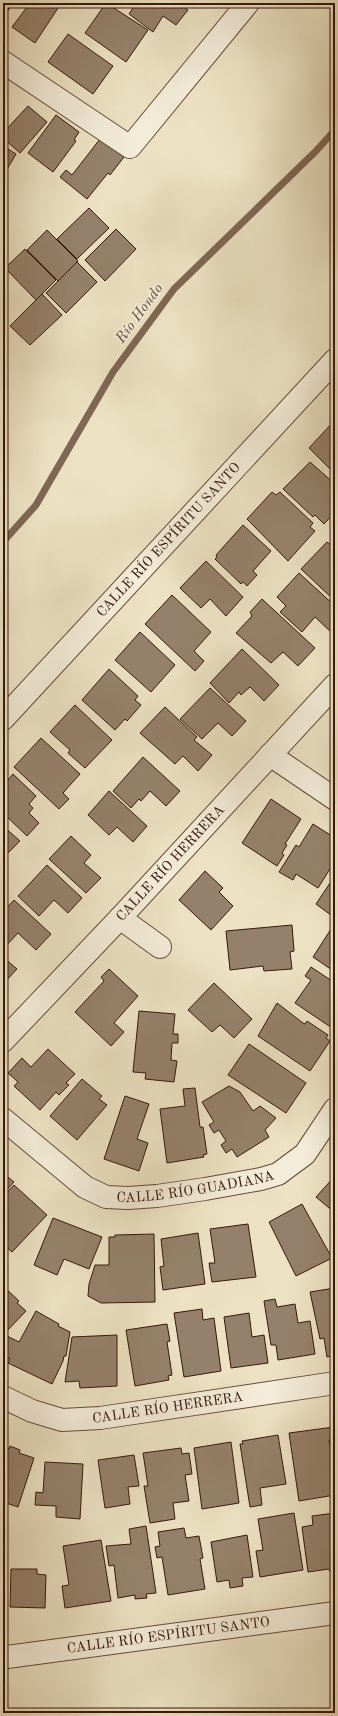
<svg xmlns="http://www.w3.org/2000/svg" width="338" height="1716" viewBox="0 0 338 1716" font-family="'Old Standard TT',serif">
<rect width="100%" height="100%" fill="#ece2c3"/>
<filter id="stains"><feTurbulence type="fractalNoise" baseFrequency=".005" numOctaves="4"/><feColorMatrix values="0 0 0 0 .2 0 0 0 0 .09 0 0 0 0 .02 0 0 0 .5 -.17"/></filter>
<radialGradient id="worn" r=".72"><stop offset=".6" stop-color="#630" stop-opacity="0"/><stop offset="1" stop-color="#630" stop-opacity=".3"/></radialGradient>
<g fill="none" stroke-linecap="round" stroke-linejoin="round">
<polyline stroke="#7e6754" stroke-width="7" points="3,542 36,505 113,372 174,289 316,151 335,130"/>
</g>
<g fill="#95816b" stroke="#37170b">
<polygon points="3,3 13,3 3,18"/>
<polygon points="30,3 58,3 60,5 35,43 12,27"/>
<polygon points="106,3 148,30 126,62 85,33"/>
<polygon points="136,3 178,3 188,10 176,25 163,16 153,32 129,14"/>
<polygon points="68,34 113,66 93,94 48,62"/>
<polygon points="28,106 47,122 20,153 3,138 3,133"/>
<polygon points="56,115 79,132 74,140 76,141 53,172 28,153"/>
<polygon points="100,139 124,157 110,175 108,173 87,199 60,177 66,170 72,175"/>
<polygon points="3,146 16,154 3,176"/>
<polygon points="89,208 109,228 77,259 57,239"/>
<polygon points="116,229 136,249 105,281 85,260"/>
<polygon points="47,230 78,261 58,281 27,250"/>
<polygon points="25,249 56,280 36,300 5,268"/>
<polygon points="77,262 97,282 66,313 46,293"/>
<polygon points="42,294 62,315 30,345 10,326"/>
<polygon points="335,420 335,474 309,448"/>
<polygon points="310,462 335,484 335,512 324,524 315,515 313,517 283,489"/>
<polygon points="272,492 276,495 280,492 313,523 310,527 315,531 288,561 247,519"/>
<polygon points="243,525 271,551 253,571 257,575 247,586 243,582 241,584 215,559 217,557 216,555"/>
<polygon points="327,542 335,548 335,601 301,569"/>
<polygon points="206,561 243,597 226,616 210,599 201,608 180,588"/>
<polygon points="299,573 335,606 335,632 333,634 315,617 302,632 280,612 286,606 277,597"/>
<polygon points="172,595 211,632 194,651 204,661 195,671 145,624"/>
<polygon points="262,599 315,648 298,666 283,652 271,663 236,633 252,616 250,612"/>
<polygon points="140,632 175,665 151,692 115,660"/>
<polygon points="242,649 279,685 264,701 250,687 241,695 239,692 229,703 210,683"/>
<polygon points="109,669 138,696 135,700 141,705 127,721 125,719 115,730 82,700"/>
<polygon points="210,688 246,721 232,736 218,723 202,739 180,719"/>
<polygon points="75,705 112,740 85,768 68,753 70,750 50,732"/>
<polygon points="165,707 197,737 194,740 212,755 198,771 183,756 175,764 140,733"/>
<polygon points="41,738 80,774 63,793 69,799 59,809 14,767"/>
<polygon points="143,757 180,791 166,806 150,791 141,801 139,799 131,808 113,791"/>
<polygon points="13,774 36,796 29,804 33,808 29,813 39,823 27,836 3,813 3,786"/>
<polygon points="109,791 147,826 133,842 117,827 109,835 88,815"/>
<polygon points="271,799 301,819 285,844 287,845 282,853 284,855 277,866 242,843"/>
<polygon points="313,824 335,838 335,861 318,888 296,874 293,880 279,872 296,845 299,847"/>
<polygon points="3,826 20,841 3,858"/>
<polygon points="71,836 91,855 84,863 101,878 86,893 49,859"/>
<polygon points="47,865 82,898 68,913 54,900 39,916 18,896"/>
<polygon points="205,871 223,888 219,892 233,906 211,930 179,900"/>
<polygon points="334,877 335,878 335,918 316,904"/>
<polygon points="14,900 51,934 36,950 18,933 3,949 3,912"/>
<polygon points="292,925 294,951 290,952 292,969 264,971 263,966 230,970 226,931"/>
<polygon points="333,926 335,927 335,972 313,957"/>
<polygon points="3,957 17,969 3,984"/>
<polygon points="311,967 335,983 335,1030 295,1003 311,980 305,976"/>
<polygon points="109,969 138,996 114,1023 124,1032 111,1046 75,1012 104,981 101,977"/>
<polygon points="214,983 252,1019 234,1038 220,1025 212,1032 188,1010"/>
<polygon points="277,1003 303,1023 305,1024 307,1021 328,1035 326,1038 330,1041 310,1071 258,1036"/>
<polygon points="139,1011 175,1014 173,1034 178,1034 178,1043 172,1043 171,1060 177,1061 174,1082 145,1079 146,1073 133,1072"/>
<polygon points="249,1044 306,1083 286,1113 228,1075"/>
<polygon points="48,1049 75,1074 66,1083 69,1085 59,1095 56,1092 40,1110 14,1086 18,1082 8,1073 22,1058 31,1067"/>
<polygon points="82,1079 102,1096 99,1099 107,1105 77,1140 50,1116"/>
<polygon points="229,1086 240,1092 253,1111 260,1106 276,1118 265,1130 269,1137 237,1157 232,1149 226,1153 221,1145 226,1141 219,1130 214,1133 209,1125 214,1122 202,1102"/>
<polygon points="195,1088 200,1127 203,1127 207,1154 203,1155 204,1157 167,1163 160,1109 185,1106 183,1089"/>
<polygon points="125,1096 149,1104 137,1139 148,1143 139,1171 104,1159"/>
<polygon points="3,1173 14,1182 3,1194"/>
<polygon points="335,1176 335,1213 316,1197"/>
<polygon points="14,1185 47,1215 12,1252 3,1244 3,1197"/>
<polygon points="302,1204 332,1258 296,1276 269,1222"/>
<polygon points="53,1218 102,1237 89,1269 64,1259 57,1275 34,1265"/>
<polygon points="248,1224 256,1277 212,1282 209,1263 215,1263 210,1229"/>
<polygon points="198,1233 205,1284 163,1290 160,1267 164,1266 161,1239"/>
<polygon points="154,1234 155,1302 101,1303 88,1296 89,1284 95,1265 109,1265 109,1237 115,1237 115,1235"/>
<polygon points="3,1286 19,1301 17,1303 26,1311 3,1335"/>
<polygon points="335,1288 335,1355 327,1357 324,1338 320,1339 310,1292"/>
<polygon points="275,1299 277,1307 295,1304 298,1323 310,1321 315,1354 278,1360 276,1345 271,1345 264,1301"/>
<polygon points="202,1309 203,1320 214,1318 221,1371 184,1377 174,1313"/>
<polygon points="36,1311 59,1324 58,1326 70,1332 66,1356 64,1356 63,1361 52,1384 8,1363 10,1359 3,1355 3,1341 7,1336 19,1342"/>
<polygon points="249,1313 252,1337 264,1335 268,1363 231,1368 224,1317"/>
<polygon points="167,1324 170,1341 167,1342 172,1375 168,1376 169,1380 135,1386 126,1330"/>
<polygon points="117,1335 117,1386 80,1388 79,1381 65,1382 72,1337"/>
<polygon points="334,1427 335,1439 329,1440 335,1475 335,1495 299,1501 289,1433"/>
<polygon points="278,1435 286,1484 260,1488 262,1505 250,1507 240,1444 243,1444 242,1441"/>
<polygon points="231,1442 239,1503 202,1509 194,1448"/>
<polygon points="10,1446 20,1450 19,1453 34,1458 18,1507 3,1502 3,1447 9,1449"/>
<polygon points="181,1448 182,1454 189,1453 192,1474 185,1475 189,1501 173,1503 175,1519 150,1523 144,1486 148,1486 143,1453"/>
<polygon points="134,1455 139,1486 128,1487 130,1504 105,1508 98,1460"/>
<polygon points="45,1462 83,1464 80,1519 56,1517 56,1506 35,1505 36,1492 43,1493"/>
<polygon points="294,1513 303,1570 260,1577 256,1551 263,1550 258,1519"/>
<polygon points="335,1513 335,1571 330,1572 329,1569 308,1572 302,1527 313,1525 312,1516"/>
<polygon points="146,1526 156,1593 146,1594 147,1598 135,1599 135,1595 118,1598 114,1565 109,1566 106,1546 131,1544 129,1529"/>
<polygon points="184,1528 186,1538 199,1536 203,1558 200,1559 205,1589 168,1595 162,1557 157,1558 155,1547 160,1546 158,1532"/>
<polygon points="247,1535 253,1577 242,1578 243,1586 230,1588 229,1580 217,1582 211,1542"/>
<polygon points="101,1540 111,1601 65,1608 62,1586 69,1585 63,1546"/>
<polygon points="11,1569 37,1569 37,1574 46,1575 45,1608 10,1607"/>
</g>
<g fill="none" stroke-linecap="round" stroke-linejoin="round">
<g stroke="#644a39" stroke-width="24">
<g id="minor">
<polyline points="3,62 130,147 248,3"/>
<path id="s1" d="M3 719 335 360"/>
<polyline points="270,755 335,799"/>
<polyline points="120,918 160,947"/>
<path id="s2" d="M3 1041 120 918 335 685"/>
<path id="s3" d="M3 1119 85 1187 106 1197 128 1198 157 1196 205 1189 261 1179 278 1174 305 1154 335 1109"/>
<path id="s4" d="M3 1397 32 1411 62 1420 100 1418 335 1383"/>
<path id="s5" d="M3 1656 7 1657 335 1613"/>
</g>
</g>
<use href="#minor" stroke="#f3ecd8" stroke-width="22"/>
</g>
<g text-anchor="middle" dominant-baseline="central" stroke-width="4" stroke-linejoin="round" paint-order="stroke">
<g font-size="14" fill="#37170b" stroke="#f3ecd8">
<text stroke="none"><textPath href="#s1" startOffset="244">CALLE RÍO ESPÍRITU SANTO</textPath></text>
<text stroke="none"><textPath href="#s2" startOffset="244">CALLE RÍO HERRERA</textPath></text>
<text stroke="none"><textPath href="#s3" startOffset="220">CALLE RÍO GUADIANA</textPath></text>
<text stroke="none"><textPath href="#s4" startOffset="170">CALLE RÍO HERRERA</textPath></text>
<text stroke="none"><textPath href="#s5" startOffset="167">CALLE RÍO ESPÍRITU SANTO</textPath></text>
</g>
<g font-size="15" font-style="italic" fill="#674d3b" stroke="#f3ecd8">
<text transform="translate(140 314) rotate(-54)">Río Hondo</text>
</g>
</g>
<rect width="338" height="1716" fill="none" stroke="#ece2c3" stroke-width="16"/>
<rect x="4" y="4" width="330" height="1708" fill="none" stroke="#37170b" stroke-width="2"/>
<rect x="8" y="8" width="322" height="1700" fill="none" stroke="#37170b"/>
<rect width="100%" height="100%" filter="url(#stains)"/>
<rect width="100%" height="100%" fill="url(#worn)"/>
</svg>
